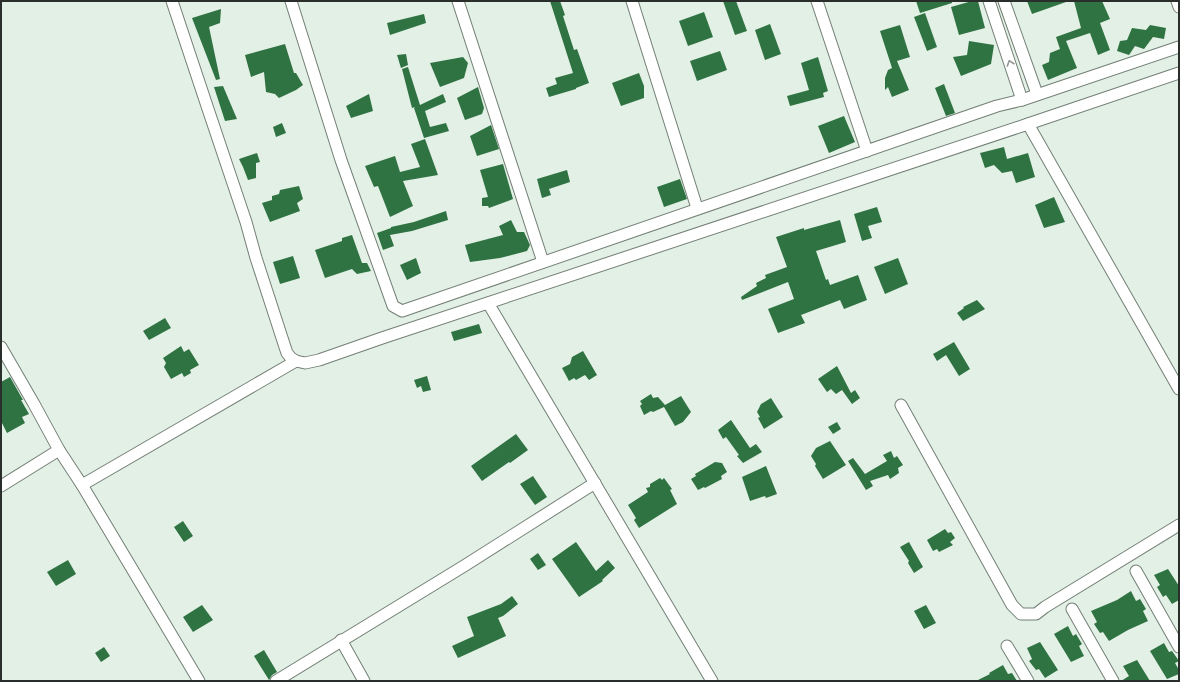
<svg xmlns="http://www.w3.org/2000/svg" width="1180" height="682" viewBox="0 0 1180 682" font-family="'Nunito Sans',sans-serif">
<rect width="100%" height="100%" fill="#e3f0e5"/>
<g fill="#2f7343">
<polygon points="550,1 560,1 565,15 563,16 574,50 577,49 589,83 576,88 576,89 549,97 546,88 557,84 555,78 573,73"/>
<polygon points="723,1 736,1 747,31 735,35"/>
<polygon points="916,1 952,1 952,3 920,13"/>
<polygon points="972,1 978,1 985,28 959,35 951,7"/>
<polygon points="1027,1 1066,1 1066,2 1032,14"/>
<polygon points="1074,1 1102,1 1110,19 1100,23 1110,50 1098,55 1090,33 1066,41 1077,68 1048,80 1042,65 1049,62 1050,53 1060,49 1056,37 1081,28"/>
<polygon points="221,9 220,23 209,27 220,79 216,80 192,18"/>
<polygon points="704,12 713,37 688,46 679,21"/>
<polygon points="925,13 937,47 927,51 914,17"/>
<polygon points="424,14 426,23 390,35 387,23"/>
<polygon points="770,24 781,54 765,60 755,30"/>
<polygon points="900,25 910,57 897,61 909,90 892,97 888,87 885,90 885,78 888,70 892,68 880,31"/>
<polygon points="1150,25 1166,28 1164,39 1153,37 1144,49 1135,46 1129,55 1117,51 1120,41 1127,40 1132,28 1146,30"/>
<polygon points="969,41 994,45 991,64 961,76 953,57 967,55"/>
<polygon points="285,44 294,73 296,73 303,85 296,90 279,98 275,94 266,92 264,72 251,77 245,55"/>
<polygon points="720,51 727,70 697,81 690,61"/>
<polygon points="406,54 408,65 401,68 397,55"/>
<polygon points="463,57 468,63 464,78 440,87 430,63"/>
<polygon points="818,57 828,91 823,93 824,97 790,106 787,96 809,90 801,63"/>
<polygon points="408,67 420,105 443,94 446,102 425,111 430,127 446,123 449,131 424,138 414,108 415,107 412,108 402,69"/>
<polygon points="639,73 644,86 644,98 621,106 612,83"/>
<polygon points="944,84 955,113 946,116 935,88"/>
<polygon points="223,86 237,119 225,121 214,87"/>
<polygon points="478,87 484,108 482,114 465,120 457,98"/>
<polygon points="369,94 373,111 351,118 346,106"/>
<polygon points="844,116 855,142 829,153 818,126"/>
<polygon points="282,123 286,133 276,137 273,127"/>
<polygon points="491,125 499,149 477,156 470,136"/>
<polygon points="425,139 438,175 403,181 413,206 390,217 378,186 374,187 365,166 395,156 400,172 420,167 411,144"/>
<polygon points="1004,147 1007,159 1028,153 1035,177 1016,183 1012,171 1002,173 994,165 985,168 980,153"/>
<polygon points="257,153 260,162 256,163 256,178 248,180 243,167 239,159"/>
<polygon points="503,164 513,199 489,208 488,206 482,206 482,198 488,197 480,170"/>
<polygon points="567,170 570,182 549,189 551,195 542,198 537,179"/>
<polygon points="680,179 687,199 664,207 657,187"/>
<polygon points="299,186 303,199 297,203 300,211 270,222 262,203 272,200 272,196 279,194 280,190"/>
<polygon points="1054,197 1065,222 1044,228 1035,205"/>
<polygon points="877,207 882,222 868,226 872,238 862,241 854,214"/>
<polygon points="446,211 448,220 412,231 390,235 394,246 383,250 377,233 391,228 391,227 414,222"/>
<polygon points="511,220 517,232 524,232 530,245 527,251 500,258 470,262 465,245 503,235 499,226"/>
<polygon points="840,220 846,242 816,251 826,280 828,279 830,285 858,275 867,300 844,309 840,300 801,315 805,323 778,333 768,309 794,299 788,282 742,300 741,297 757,286 756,283 766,278 765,275 787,267 776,237 804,228 804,230"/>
<polygon points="352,235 362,263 367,263 371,271 357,274 352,269 325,278 315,250 342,241 342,238"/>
<polygon points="293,256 300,278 280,284 273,262"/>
<polygon points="416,258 421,273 407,280 400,265"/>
<polygon points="898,258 908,284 885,294 874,267"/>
<polygon points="977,300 985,309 963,321 957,313 964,308 963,307"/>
<polygon points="165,318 171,328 149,340 143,331"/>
<polygon points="479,324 482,333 454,341 451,332"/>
<polygon points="954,342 970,369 959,376 946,355 937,361 933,354"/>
<polygon points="181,346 184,352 189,349 199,365 190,370 191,373 184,377 182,373 171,379 164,367 166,363 163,358"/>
<polygon points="583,351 597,375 589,380 585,375 576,380 574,378 569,381 562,368 570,364 572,357"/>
<polygon points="837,366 851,393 855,390 860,398 852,404 842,390 836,394 831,389 827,392 818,379"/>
<polygon points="427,376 431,390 423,392 421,386 417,388 414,380"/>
<polygon points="10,377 23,400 21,400 29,414 22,417 25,423 7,433 1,421 1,382"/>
<polygon points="651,394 653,398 658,397 665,405 681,396 691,412 683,422 675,426 664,407 653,412 651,411 644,415 640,406 642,404 640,401"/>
<polygon points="771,398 783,417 764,429 758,418 760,417 757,412 761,404"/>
<polygon points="731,420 750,448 756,444 762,452 743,463 737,456 739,455 726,437 723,439 718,430"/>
<polygon points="837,422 841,429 833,434 828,427"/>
<polygon points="516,434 528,450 510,463 509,462 482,481 471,466"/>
<polygon points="830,441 846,465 823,479 815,466 816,464 811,456 816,448"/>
<polygon points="891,451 894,458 897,456 903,465 898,468 899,473 890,479 888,475 870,481 873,486 866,490 848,461 853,458 865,474 887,461 883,455"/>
<polygon points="715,462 722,463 727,472 721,476 722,479 705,488 704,487 698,490 691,479 696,476 695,474"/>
<polygon points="766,466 777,494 766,498 765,496 750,501 742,477"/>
<polygon points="533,476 547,497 535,505 520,484"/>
<polygon points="660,478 662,480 664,478 672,489 670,490 677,504 639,528 634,520 636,518 628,505 648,492 646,488 650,487 650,484"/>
<polygon points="183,521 193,536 184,542 174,527"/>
<polygon points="945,529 948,533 951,532 955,538 950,542 953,545 939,552 937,549 933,551 927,540"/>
<polygon points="576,542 596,571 608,560 615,568 602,580 603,581 579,597 552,559"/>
<polygon points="909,542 923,567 914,573 908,563 909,561 900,547"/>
<polygon points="538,553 546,565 538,570 530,559"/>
<polygon points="68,560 76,574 56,586 47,572"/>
<polygon points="1168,569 1179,586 1179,600 1172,604 1166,595 1163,597 1157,587 1160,585 1154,575"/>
<polygon points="1131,591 1136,601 1140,599 1146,609 1143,611 1148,621 1128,630 1109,641 1103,632 1100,633 1094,624 1097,622 1091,611 1117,600"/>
<polygon points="512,596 518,604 503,616 498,618 506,636 458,658 452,646 474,636 467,617 501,604"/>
<polygon points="202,605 213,620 193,632 183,617"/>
<polygon points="926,605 936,623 924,629 914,611"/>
<polygon points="1068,626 1073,636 1076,634 1082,644 1079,646 1084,656 1071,662 1054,634"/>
<polygon points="1040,642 1058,670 1045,678 1039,669 1036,670 1029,661 1032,659 1027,648"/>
<polygon points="1164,643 1169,652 1172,651 1179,661 1175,663 1179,670 1179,674 1167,679 1150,651"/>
<polygon points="104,647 110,656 101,662 95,653"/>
<polygon points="264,650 277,672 272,675 269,680 254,656"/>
<polygon points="1137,660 1150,681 1121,681 1129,676 1123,666"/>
<polygon points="1003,665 1008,674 1012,673 1017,681 976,681 990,674 989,673"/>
</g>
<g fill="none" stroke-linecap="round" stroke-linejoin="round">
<g stroke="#737f75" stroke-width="13">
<g id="minor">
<polyline points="172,1 208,109 246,222 256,258 284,344 287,353 291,358 296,361 305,363 319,360 382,338 1028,124 1179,73"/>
<polyline points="291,1 341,160 393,306 402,311 997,106 1022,100 1179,47"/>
<polyline points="458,1 543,262"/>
<polyline points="632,1 697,208"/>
<polyline points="817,1 867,151"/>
<polyline points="989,1 1022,100"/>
<polyline points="1004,1 1037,94"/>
<polyline points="1177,1 1179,7"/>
<polyline points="1028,124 1179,389"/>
<polyline points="488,303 712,681"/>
<polyline points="1,347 34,404 59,450 82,485 199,681"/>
<polyline points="901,405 1012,605 1021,614 1036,614 1045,607 1179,525"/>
<polyline points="82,485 296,361"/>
<polyline points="1,486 59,450"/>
<polyline points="1136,571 1179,647"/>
<polyline points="1072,609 1113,681"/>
<polyline points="341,640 364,681"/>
<polyline points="1007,646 1028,681"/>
<polyline points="276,681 464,566 595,483"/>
</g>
</g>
<use href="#minor" stroke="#fff" stroke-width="11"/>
</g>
<defs><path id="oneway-chevron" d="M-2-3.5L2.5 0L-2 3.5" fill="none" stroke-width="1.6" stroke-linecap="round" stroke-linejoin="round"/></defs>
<use stroke="#949795" href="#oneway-chevron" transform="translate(1010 63) rotate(-109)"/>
<rect width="1180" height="682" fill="none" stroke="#2a2f2b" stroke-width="4"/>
</svg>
